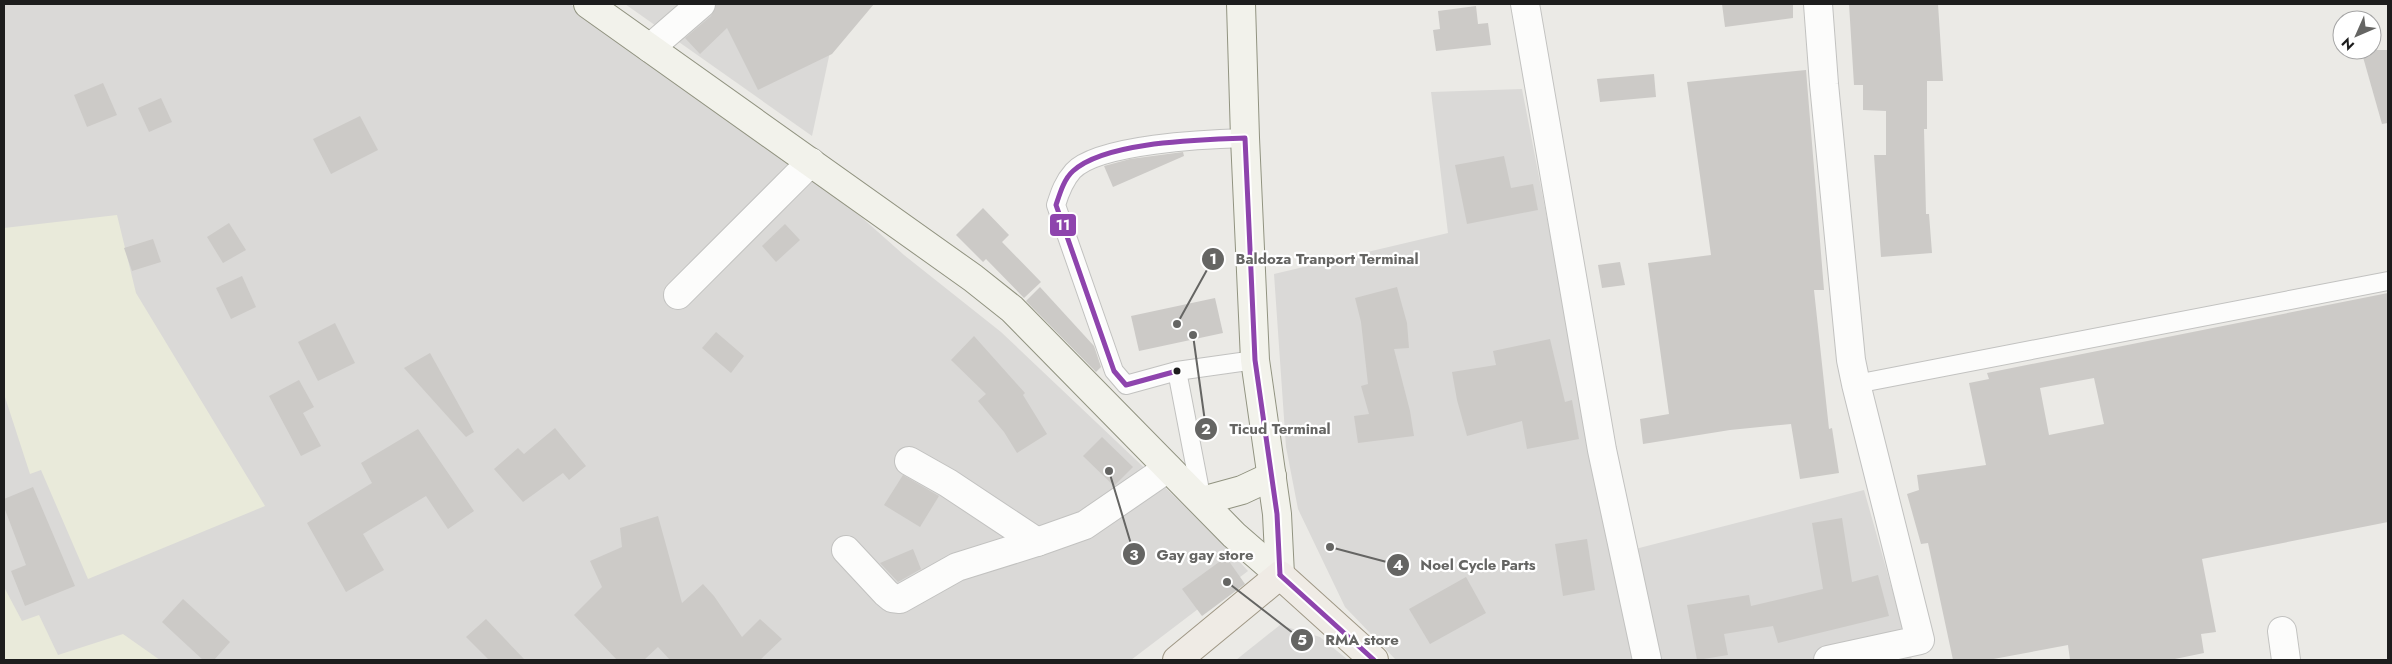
<svg xmlns="http://www.w3.org/2000/svg" width="2392" height="664" viewBox="0 0 2392 664" font-family="Jost,sans-serif">
<rect width="100%" height="100%" fill="#ebeae6"/>
<g fill="#dad9d7">
<polygon points="4,4 570,4 834,193 904,255 1001,332 1211,531 1248,571 1131,660 4,660"/>
<polygon points="625,4 817,4 834,33 812,136"/>
<polygon points="1522,89 1612,555 1864,490 1912,660 1396,660 1345,607 1298,509 1286,447 1274,274 1448,233 1431,92"/>
<polygon points="1280,625 1320,637 1348,660 1236,660"/>
</g>
<g fill="#e9eada">
<polygon points="117,215 136,293 265,506 88,579 41,470 30,474 4,394 4,228"/>
<polygon points="4,587 22,621 39,615 58,655 123,634 160,660 4,660"/>
</g>
<g fill="#cccac7" fill-rule="evenodd">
<polygon points="716,4 874,4 832,54 758,90 727,28 700,54 685,38 711,16"/>
<polygon points="1722,4 1793,4 1793,18 1725,27"/>
<polygon points="1849,4 1938,4 1943,81 1927,81 1927,129 1924,129 1926,214 1929,214 1932,253 1881,257 1874,155 1886,155 1886,111 1863,110 1863,85 1854,85"/>
<polygon points="1476,6 1478,24 1488,23 1491,45 1436,51 1433,30 1440,29 1438,11"/>
<polygon points="2361,50 2388,50 2388,123 2382,124"/>
<polygon points="1806,70 1824,290 1814,290 1829,429 1832,428 1839,473 1800,479 1791,424 1730,430 1643,444 1640,419 1669,414 1648,263 1711,255 1687,82"/>
<polygon points="1654,74 1656,97 1600,102 1597,79"/>
<polygon points="103,83 117,115 87,127 74,95"/>
<polygon points="161,98 172,122 149,132 138,108"/>
<polygon points="360,116 378,150 331,174 313,139"/>
<polygon points="1183,152 1184,156 1113,187 1104,166 1130,159"/>
<polygon points="1504,156 1511,188 1533,184 1538,210 1467,224 1455,165"/>
<polygon points="983,208 1009,235 1002,242 1041,282 1024,298 986,259 983,262 956,235"/>
<polygon points="229,223 246,250 223,263 207,237"/>
<polygon points="785,224 800,240 776,262 762,246"/>
<polygon points="153,239 161,262 132,271 124,248"/>
<polygon points="1620,262 1625,285 1602,288 1598,265"/>
<polygon points="242,276 256,307 231,319 216,288"/>
<polygon points="1040,287 1094,346 1101,367 1096,372 1026,301"/>
<polygon points="1397,287 1407,323 1409,348 1394,349 1410,411 1414,436 1358,443 1354,416 1369,414 1361,386 1368,384 1361,322 1355,298"/>
<path d="M2388 293V522L2202 559 2216 632 2201 634 2204 653 2170 660H2070L2068 645 1988 660H1953L1928 543 1921 544 1907 494 1919 490 1917 475 1986 465 1969 383 1989 379 1987 373ZM2094 378 2104 424 2049 435 2040 388Z"/>
<polygon points="1215,298 1223,333 1139,351 1131,316"/>
<polygon points="335,323 355,363 318,381 298,342"/>
<polygon points="716,332 744,356 731,373 702,348"/>
<polygon points="974,336 1025,393 1023,395 1047,434 1017,453 1004,432 978,401 986,394 951,360"/>
<polygon points="1550,339 1565,402 1572,400 1579,439 1527,449 1522,421 1467,436 1457,400 1452,372 1496,365 1493,351"/>
<polygon points="430,353 474,432 466,437 404,368"/>
<polygon points="299,380 314,407 303,413 321,446 301,456 269,396"/>
<polygon points="555,428 586,466 569,480 563,473 523,502 494,469 518,448 524,454"/>
<polygon points="418,429 474,511 448,529 426,496 363,534 384,570 346,592 307,523 372,483 361,463"/>
<polygon points="1102,437 1133,467 1114,486 1083,456"/>
<polygon points="903,475 939,496 920,527 884,505"/>
<polygon points="33,487 75,586 25,606 11,571 26,565 4,507 4,499"/>
<polygon points="658,516 682,603 703,584 714,596 742,637 760,619 782,639 760,660 670,660 658,647 644,660 617,660 574,615 602,587 590,561 622,547 620,528"/>
<polygon points="1842,518 1852,582 1878,575 1889,616 1778,643 1773,626 1724,634 1728,655 1697,660 1687,605 1749,595 1751,606 1823,589 1812,523"/>
<polygon points="1587,539 1595,590 1563,596 1555,544"/>
<polygon points="913,549 921,569 898,582 880,563"/>
<polygon points="1226,557 1245,584 1202,616 1182,589"/>
<polygon points="1466,577 1486,613 1430,644 1409,609"/>
<polygon points="183,599 230,642 214,660 203,660 162,622"/>
<polygon points="486,619 525,660 489,660 466,637"/>
</g>
<g fill="none" stroke-linecap="round" stroke-linejoin="round">
<g stroke="#c2c2c0" stroke-width="20">
<g id="lane">
<path d="M1245 138C1207 139 1098 144 1073 171 1064 181 1060 192 1056 205L1114 371 1126 385 1177 371 1255 360"/>
<polyline points="1177,371 1202,501"/>
<polyline points="1856,384 2388,281"/>
</g>
</g>
<g stroke="#c2c2c0" stroke-width="30">
<g id="street">
<polyline points="1525,4 1602,450 1647,660"/>
<polyline points="1818,4 1824,84 1851,360 1856,384 1920,640 1828,660"/>
<polyline points="650,48 701,4"/>
<polyline points="678,295 811,162"/>
<polyline points="909,461 948,483 1037,542"/>
<polyline points="846,550 886,593 892,598 900,599 957,567 1037,542 1085,525 1168,468"/>
<polyline points="2282,631 2286,660"/>
</g>
</g>
<g stroke="#919380" stroke-width="30">
<g id="secondary">
<polyline points="588,4 973,278 1012,309 1234,535 1280,575"/>
<polyline points="1241,4 1245,138 1255,360 1277,514 1280,575"/>
<polyline points="1202,501 1242,490 1272,476"/>
</g>
</g>
<g stroke="#9f9785" stroke-width="30">
<polyline id="primary" points="1177,660 1280,575 1374,660"/>
</g>
<use href="#lane" stroke="#fcfcfb" stroke-width="18"/>
<use href="#street" stroke="#fcfcfb" stroke-width="28"/>
<use href="#secondary" stroke="#f2f2eb" stroke-width="28"/>
<use href="#primary" stroke="#efebe5" stroke-width="28"/>
<g stroke="#fff" stroke-width="9">
<g id="bus-1">
<path d="M1177 371 1126 385 1114 371 1056 205C1060 193 1064 179 1073 171 1106 141 1201 140 1245 138L1255 360 1277 514 1280 575"/>
<polyline points="1280,575 1374,660"/>
</g>
</g>
<use href="#bus-1" stroke="#8e44ad" stroke-width="5"/>
</g>
<circle fill="#1d1d1d" stroke="#fff" stroke-width="2" cx="1177" cy="371" r="4.5"/>
<path fill="none" stroke="#656563" stroke-width="2" d="M1177 324L1213 259M1193 335L1206 429M1109 471L1134 554M1330 547L1398 565M1227 582L1302 640"/>
<g fill="#656563" stroke="#fff" stroke-width="2">
<circle cx="1177" cy="324" r="5"/>
<circle cx="1193" cy="335" r="5"/>
<circle cx="1109" cy="471" r="5"/>
<circle cx="1330" cy="547" r="5"/>
<circle cx="1227" cy="582" r="5"/>
<circle cx="1213" cy="259" r="12"/>
<circle cx="1206" cy="429" r="12"/>
<circle cx="1134" cy="554" r="12"/>
<circle cx="1398" cy="565" r="12"/>
<circle cx="1302" cy="640" r="12"/>
</g>
<g font-size="15" text-anchor="middle" font-weight="bold" fill="#fff">
<text x="1213" y="264">1</text>
<text x="1206" y="434">2</text>
<text x="1134" y="560">3</text>
<text x="1398" y="570">4</text>
<text x="1302" y="645">5</text>
</g>
<g font-size="15" text-anchor="middle" font-weight="bold" fill="#656563" stroke="#fff" stroke-width="4.5" stroke-linejoin="round" paint-order="stroke">
<text x="1327" y="264">Baldoza Tranport Terminal</text>
<text x="1280" y="434">Ticud Terminal</text>
<text x="1205" y="560">Gay gay store</text>
<text x="1478" y="570">Noel Cycle Parts</text>
<text x="1362" y="645">RMA store</text>
</g>
<rect stroke="#fff" stroke-width="2" x="1049" y="213" width="28" height="24" rx="5" fill="#8e44ad"/>
<g font-size="14" text-anchor="middle" font-weight="bold" fill="#fff">
<text x="1063" y="230">11</text>
</g>
<rect width="2392" height="664" fill="none" stroke="#1d1d1d" stroke-width="10"/>
<g transform="translate(2357 35) rotate(225)"><circle r="24" fill="#ffffff" stroke="#a5a5a5"/>
<path d="M0-4L9 19L0 12L-9 19Z" fill="#656563"/>
<text y="-8" font-size="14" font-weight="bold" text-anchor="middle" fill="#1d1d1d">N</text>
</g>
</svg>
